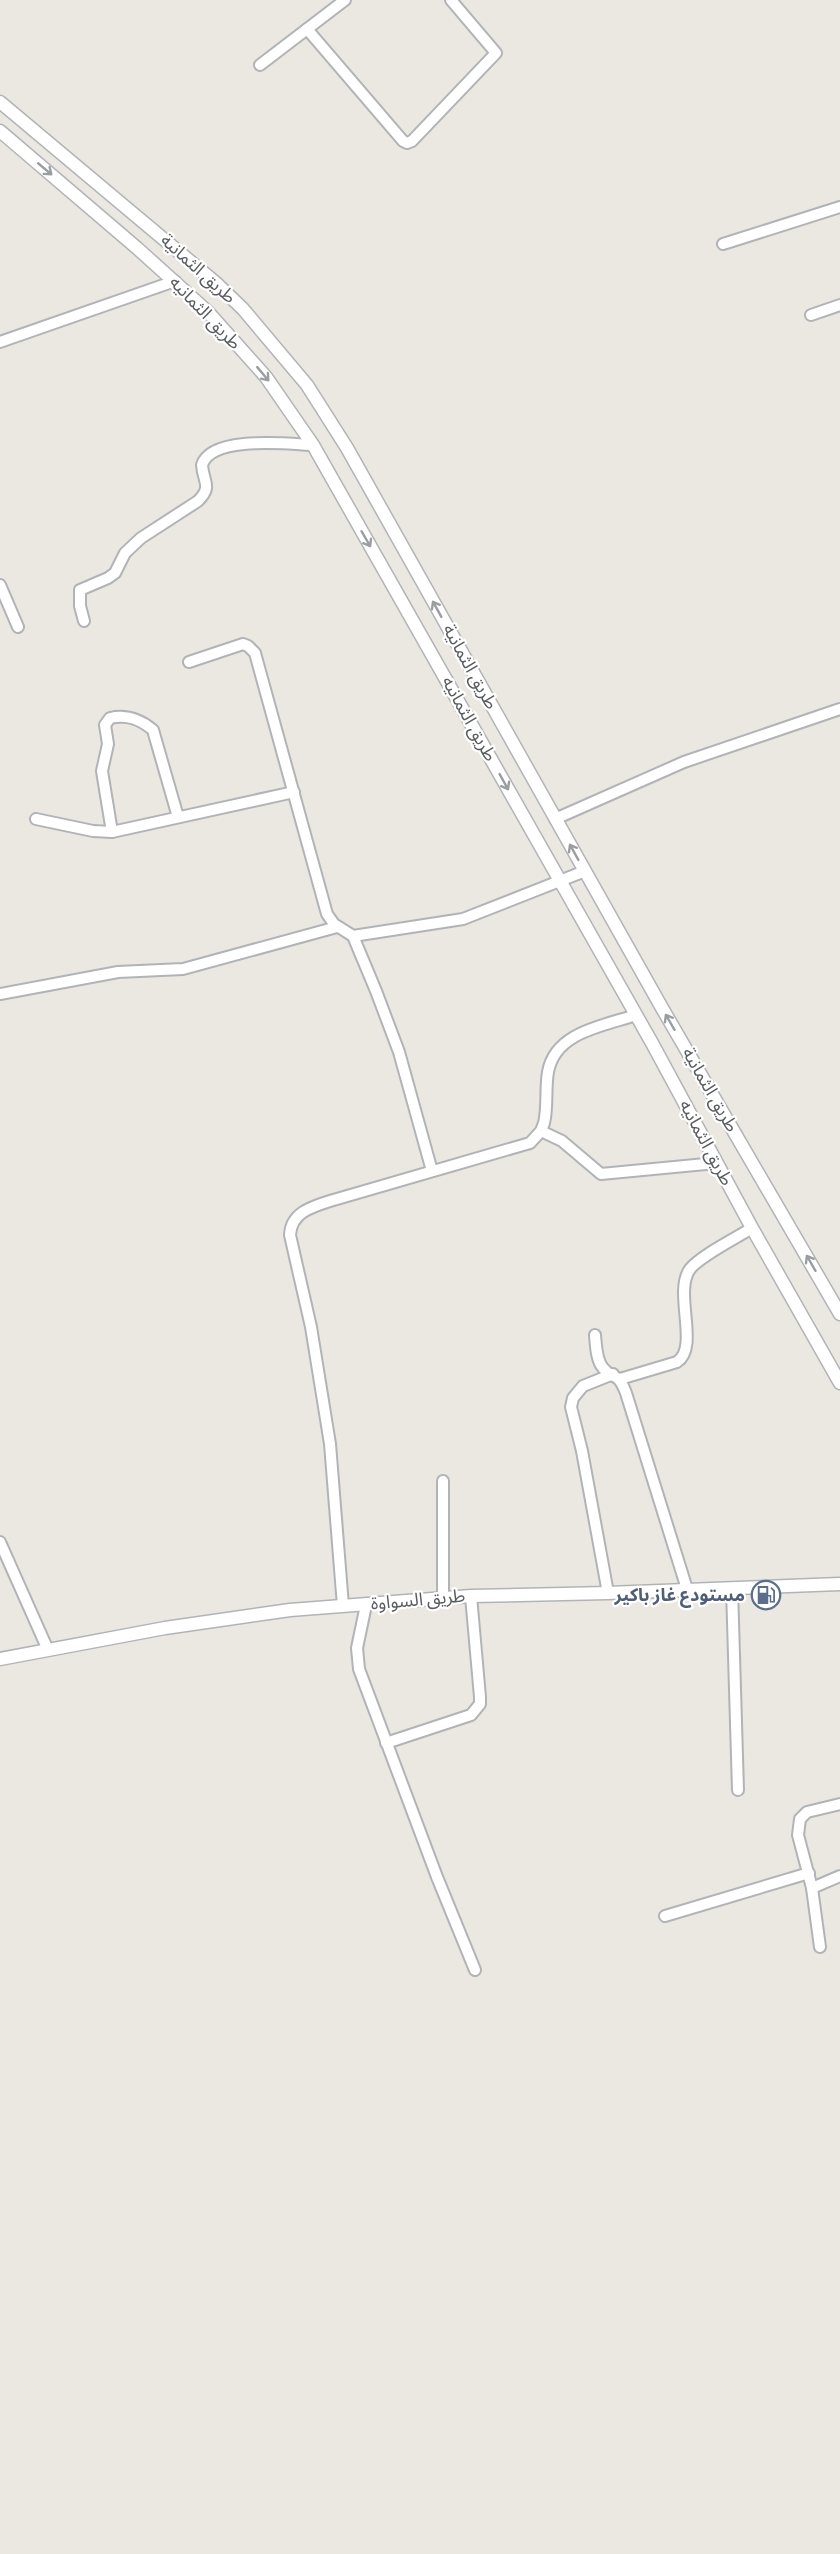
<svg xmlns="http://www.w3.org/2000/svg" width="840" height="2554" viewBox="0 0 840 2554" font-family="'Source Sans 3','Noto Sans Arabic',sans-serif">
<rect width="100%" height="100%" fill="#ebe7e1"/>
<g fill="none" stroke-linecap="round" stroke-linejoin="round">
<g stroke="#b1b4b7" stroke-width="14">
<g id="minor">
<polyline points="307,29 403,141 407,143 412,141 496,53 451,0"/>
<polyline points="260,65 345,0"/>
<polyline points="723,244 840,207"/>
<polyline points="811,315 840,305"/>
<polyline points="0,342 175,281"/>
<polyline points="0,585 18,627"/>
<path d="M84 621 80 606V590L108 578 115 573 125 553 141 538 198 501C213 486 203 482 202 465 211 435 289 444 313 445"/>
<polyline points="189,662 243,644 248,646 255,653 327,914 334,924 353,936 376,991 399,1052 432,1171"/>
<polyline points="36,819 93,831 112,832 294,792"/>
<polyline points="555,819 684,762 840,709"/>
<path d="M112 832 102 771 108 744 105 725 110 718C127 714 140 719 153 730L178 817"/>
<polyline points="353,936 463,919 585,871"/>
<polyline points="0,994 118,972 183,969 337,927"/>
<polyline points="541,1131 562,1141 601,1174 716,1163"/>
<path d="M595 1335C596 1345 596 1360 603 1368 614 1381 617 1370 626 1393L687 1589"/>
<path d="M620 1379 677 1362C700 1347 673 1292 690 1269 700 1256 736 1238 752 1228"/>
<polyline points="0,1542 48,1650"/>
<polyline points="732,1588 738,1790"/>
<polyline points="608,1593 582,1451 571,1407 573,1398 583,1386 613,1374"/>
<polyline points="443,1598 443,1481"/>
<polyline points="366,1605 357,1648 359,1669 437,1877 475,1970"/>
<path d="M343 1606 330 1444 311 1327 290 1235C291 1213 311 1207 330 1201L530 1143 541 1131 544 1123C548 1107 545 1089 548 1072 555 1032 603 1026 636 1015"/>
<polyline points="386,1743 471,1715 480,1704 480,1697 471,1596"/>
<polyline points="812,1888 840,1876"/>
<polyline points="665,1916 809,1873"/>
<polyline points="820,1947 812,1888 798,1835 800,1819 807,1812 840,1804"/>
</g>
</g>
<g stroke="#b1b4b7" stroke-width="15">
<g id="tertiary">
<polyline points="0,102 216,283 243,309 307,385 347,448 662,1008 840,1314"/>
<polyline points="0,131 137,248 208,312 266,377 313,445 652,1043 752,1228 840,1383"/>
<polyline points="0,1659 165,1628 290,1610 471,1596 608,1593 840,1584"/>
</g>
</g>
<use href="#minor" stroke="#fff" stroke-width="10"/>
<use href="#tertiary" stroke="#fff" stroke-width="12"/>
</g>
<defs><path id="oneway-shaft" d="M-6 0H5M1.5-3L5.5 0L1.5 3" fill="none" stroke-width="1.6" stroke-linecap="round" stroke-linejoin="round" transform="scale(1.5)"/></defs>
<g stroke="#9b9ea0">
<use href="#oneway-shaft" transform="translate(45 169) rotate(40)"/>
<use href="#oneway-shaft" transform="translate(263 374) rotate(50)"/>
<use href="#oneway-shaft" transform="translate(366 539) rotate(60)"/>
<use href="#oneway-shaft" transform="translate(437 609) rotate(-119)"/>
<use href="#oneway-shaft" transform="translate(504 782) rotate(61)"/>
<use href="#oneway-shaft" transform="translate(574 852) rotate(-119)"/>
<use href="#oneway-shaft" transform="translate(670 1022) rotate(-120)"/>
<use href="#oneway-shaft" transform="translate(811 1263) rotate(-120)"/>
</g>
<defs>
<g id="fuel-ring" transform="scale(1.5)"><circle r="9.5" fill="#fff" stroke="#5c6f8a" stroke-width="1.5"/><path d="M-5.5-6h7V0h2V4h1.3V-2.5L3-4.5l.8-.8L6-3V5H2.5V1h-1V6h-7ZM-4.2-4.7v3.2H.2V-4.7Z" fill="#5c6f8a"/></g>
</defs>
<g fill-rule="evenodd">
<use href="#fuel-ring" x="766" y="1595"/>
</g>
<g text-anchor="middle" dominant-baseline="central" stroke-width="4.5" stroke-linejoin="round" paint-order="stroke">
<g font-size="18" fill="#595d60" stroke="#fff">
<text transform="translate(198 269) rotate(42)">طريق الثمانية</text>
<text transform="translate(205 313) rotate(46)">طريق الثمانيه</text>
<text transform="translate(470 667) rotate(61)">طريق الثمانية</text>
<text transform="translate(469 719) rotate(61)">طريق الثمانيه</text>
<text transform="translate(710 1090) rotate(60)">طريق الثمانية</text>
<text transform="translate(706 1143) rotate(62)">طريق الثمانيه</text>
<text transform="translate(418 1600) rotate(-5)">طريق السواوة</text>
</g>
<g font-size="18" font-weight="bold" fill="#4e5e75" stroke="#fff" text-anchor="end">
<text x="745" y="1595">مستودع غاز باكير</text>
</g>
</g>
</svg>
